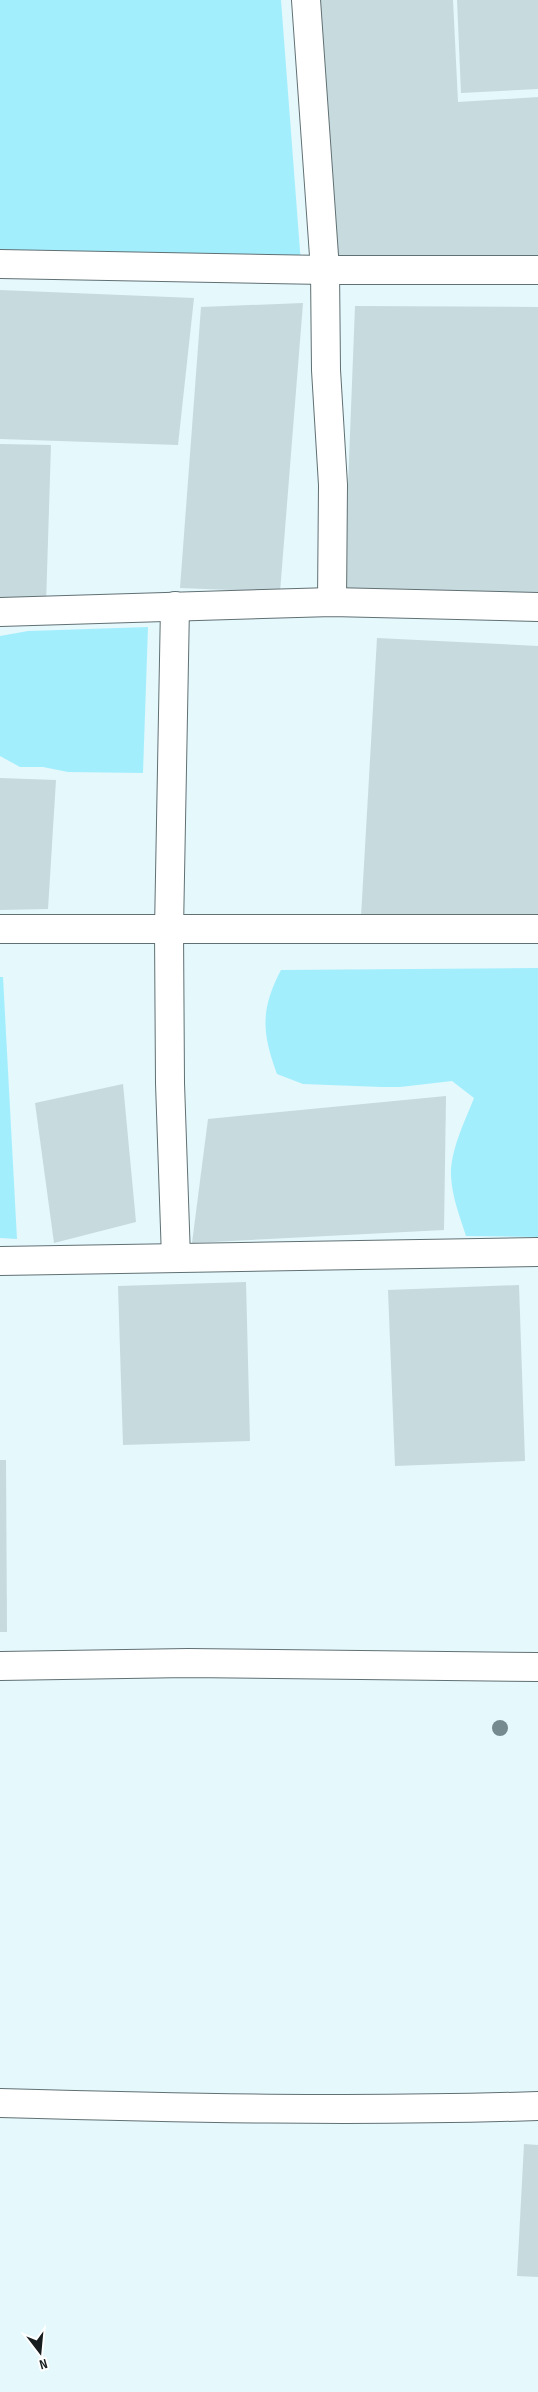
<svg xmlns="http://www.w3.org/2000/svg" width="538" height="2392" viewBox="0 0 538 2392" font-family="'Sofia Sans Condensed',sans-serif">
<rect width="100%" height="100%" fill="#e5f8fc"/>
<g fill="#a3eefd">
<polygon points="0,0 281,0 302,277 0,268"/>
<polygon points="148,627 143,773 68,772 43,767 20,767 0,756 0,636 28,631"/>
<path d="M538 968V1237L466 1236C460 1217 452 1197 451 1176 450 1151 465 1121 474 1098L452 1081 400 1087H381L303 1084 277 1074C262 1033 260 1010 281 970Z"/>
<polygon points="0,977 3,977 17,1239 0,1238"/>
</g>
<g fill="#c7dadd">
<polygon points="318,0 453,0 458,102 538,97 538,269 326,268"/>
<polygon points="457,0 538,0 538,89 461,93"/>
<polygon points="0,290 194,298 178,445 0,439"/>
<polygon points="303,303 280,592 180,588 201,307"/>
<polygon points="355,306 538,307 538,596 344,588"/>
<polygon points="0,444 51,445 46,604 0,604"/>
<polygon points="377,638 538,646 538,925 361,917"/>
<polygon points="0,778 56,780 48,909 0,910"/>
<polygon points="123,1084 136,1222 54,1243 35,1103"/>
<polygon points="446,1096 444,1230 192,1243 208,1119"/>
<polygon points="246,1282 250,1441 123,1445 118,1286"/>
<polygon points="519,1285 525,1461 395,1466 388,1290"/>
<polygon points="0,1460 6,1460 7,1632 0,1632"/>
<polygon points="524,2144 538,2145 538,2277 517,2276"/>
</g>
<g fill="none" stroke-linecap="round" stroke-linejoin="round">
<g stroke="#607073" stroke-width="30">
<g id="minor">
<polyline points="306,0 325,270 326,370 333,485 332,602"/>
<polyline points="0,264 325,270 538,270"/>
<polyline points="175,606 169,930 170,1083 176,1258"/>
<polyline points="0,612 332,602 538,607"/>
<polyline points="0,929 538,929"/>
<polyline points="0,1261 538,1252"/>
<polyline points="0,1666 188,1663 538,1667"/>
<path d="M0 2103C179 2108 359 2112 538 2106"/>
</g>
</g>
<use href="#minor" stroke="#fff" stroke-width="28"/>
</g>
<circle fill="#758a8f" cx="500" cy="1728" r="8"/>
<g transform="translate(40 2352) rotate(164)" stroke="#ffffff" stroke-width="4" paint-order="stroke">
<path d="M0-4L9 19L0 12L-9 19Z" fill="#171d1f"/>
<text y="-8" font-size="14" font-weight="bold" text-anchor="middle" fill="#171d1f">N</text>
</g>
</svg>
